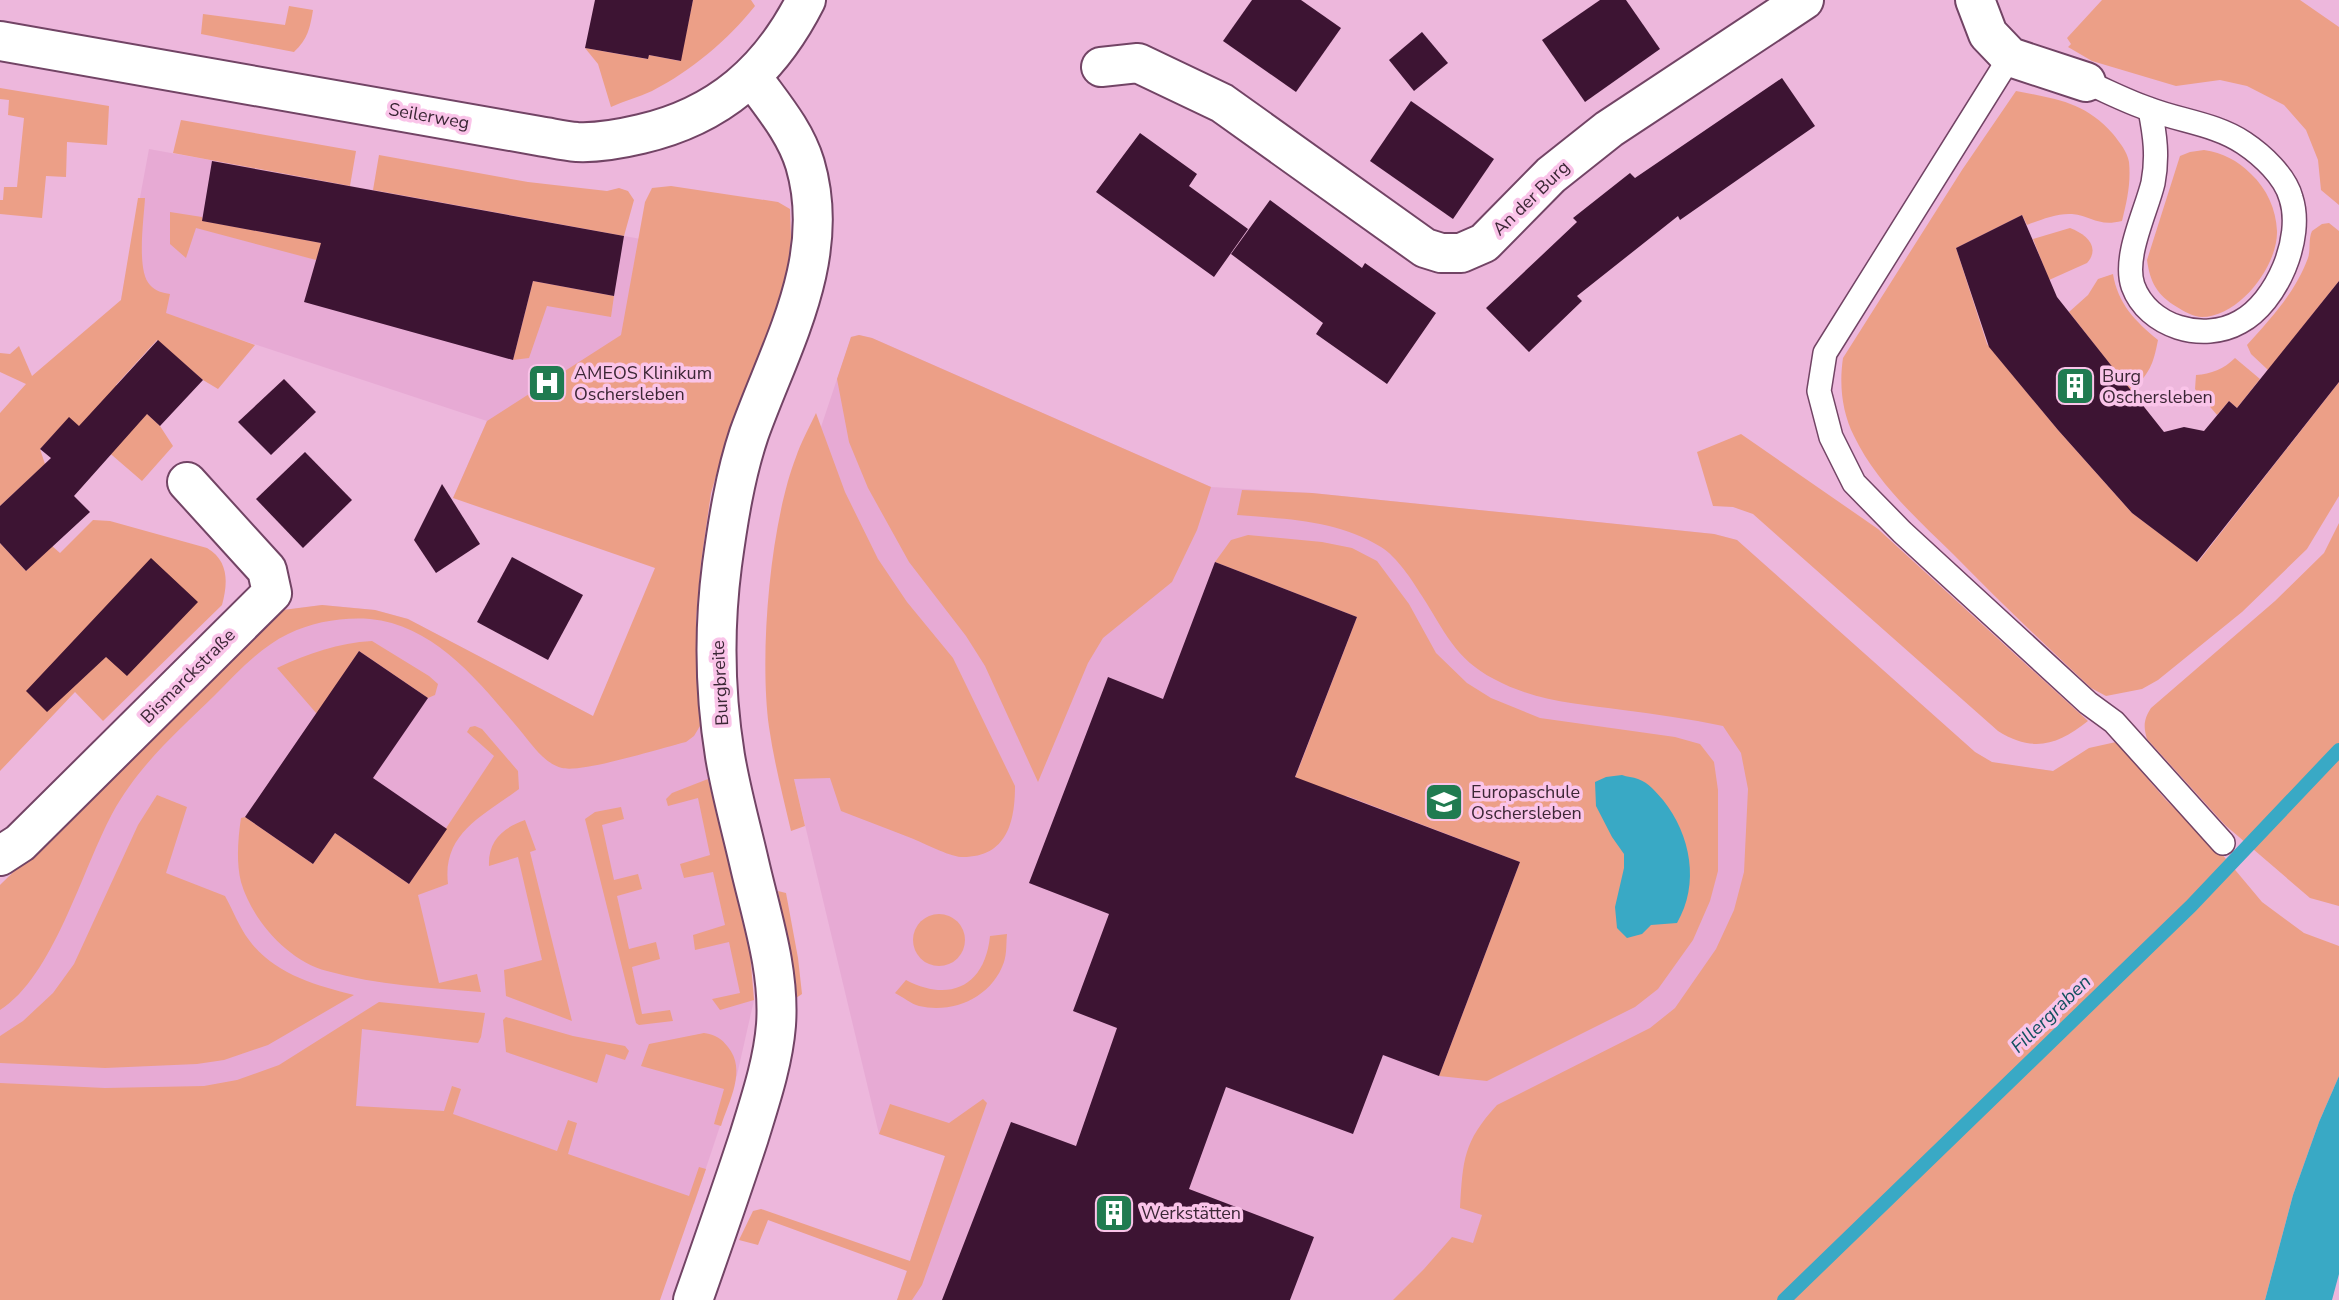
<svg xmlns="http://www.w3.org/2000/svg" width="2339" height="1300" viewBox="0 0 2339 1300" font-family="'Nunito Sans',sans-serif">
<rect width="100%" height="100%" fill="#edb7dc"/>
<g fill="#e7aad4">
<polygon points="149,149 624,236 765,261 453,498 487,421 121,300"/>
<polygon points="859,335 872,338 1211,487 1312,493 1714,534 1737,540 1975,752 1992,763 2053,771 1698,1300 897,1300 945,1156 879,1134 794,779 821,427 851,337"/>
<polygon points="322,605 375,610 408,619 593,716 700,726 708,779 750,953 754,1000 737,1075 694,1204 0,1096 0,885 283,610"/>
</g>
<g fill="#ec9f87">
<path d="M693 0H751L755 6C728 40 691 71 652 91 639 97 624 101 611 107L598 64 585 48 647 59 649 55 680 61Z"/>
<polygon points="2102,0 2300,0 2339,27 2339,205 2321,190 2318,160 2306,130 2284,105 2247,86 2220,80 2176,86 2092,61 2068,47 2071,44 2067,38"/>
<path d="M289 6 313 10C310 28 308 39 294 52L201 34 203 14 285 25Z"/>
<polygon points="0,88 109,106 107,145 67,142 66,177 46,176 42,218 0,214 0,200 3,200 4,187 17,187 24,118 8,115 9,100 0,99"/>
<path d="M2016 91C2056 99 2085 102 2113 134 2120 143 2127 151 2129 162 2131 183 2127 201 2122 221 2098 227 2092 216 2072 214 2057 213 2040 220 2027 225L2022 215 1956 248 1987 344 2058 430 2132 513 2198 562 2339 382V496L2307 549 2242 612 2158 680 2142 689 2106 696 2091 688C2044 644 1998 600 1953 554 1917 519 1876 482 1854 436 1842 412 1839 385 1843 358L1962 170Z"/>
<polygon points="181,120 356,151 350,186 173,153"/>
<path d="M2204 150C2223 153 2237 160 2251 174 2267 189 2276 209 2277 231 2278 266 2239 317 2202 317 2194 317 2183 311 2177 307 2157 295 2150 282 2147 260L2180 156 2190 152Z"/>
<polygon points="379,155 528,182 607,191 619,188 628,191 634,200 624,236 373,190"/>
<path d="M671 186 778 202 790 209 791 238 785 293 730 429 711 493 701 563 696 620V669L700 726 694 736 686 742C661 748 583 773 562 768 543 763 531 743 519 729 480 683 435 625 370 619 342 617 313 622 288 634 259 648 237 673 215 695 176 733 138 766 112 814 82 870 53 977 0 1010V885L283 610 322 605 375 610 408 619 593 716 655 568 453 498 487 421 621 335 645 202 652 188Z"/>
<path d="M138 198H145C144 218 136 271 150 285 155 291 163 293 170 294L166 313 255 345 218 389 203 380 157 340 116 385 160 426 173 446 142 481 69 418 40 449 45 464 0 506V413L26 384 0 372V353L10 354 19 346 32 376 121 300Z"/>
<polygon points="170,212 202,217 203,221 322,243 316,260 196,228 186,258 170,244"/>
<path d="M2329 223 2339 231V281L2268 370 2251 354 2247 345C2271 318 2295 293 2308 258 2311 249 2308 240 2312 231L2322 224Z"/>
<path d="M2070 228C2086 234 2101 247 2087 263L2049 280 2033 239Z"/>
<path d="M2113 274C2118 304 2135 321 2158 340 2153 365 2150 373 2131 391L2069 312 2088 295 2098 279Z"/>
<polygon points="533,281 614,296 611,317 547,306 529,358 513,360"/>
<polygon points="859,335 872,338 1211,487 1197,530 1172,582 1103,638 1088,663 1038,782 985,666 966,636 909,562 868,488 849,442 837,379 851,337"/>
<path d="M2235 358 2260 379 2237 408 2229 401 2217 415 2195 389 2196 375C2211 374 2224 369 2235 358Z"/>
<path d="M816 413 845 492 878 559 907 602 953 658 1015 786C1015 822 1007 858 961 857 948 856 924 843 911 838 888 829 864 820 841 811L830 778 794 779 805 826 791 831C783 796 774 762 769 727 759 655 770 524 796 457 801 442 809 428 816 413Z"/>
<path d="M1741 434 1878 529 2088 721C2058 745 2033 753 1998 731L1753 514 1733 507 1713 506 1697 452Z"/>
<path d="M1242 490 1312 493 1714 534 1737 540 1975 752 1992 762 2053 771 2089 748 2116 742 2166 800 2221 853 2262 902 2304 933 2339 946V1076L2319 1122 2293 1195 2265 1300H1393L1424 1269 1452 1237 1473 1243 1482 1215 1460 1208C1463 1160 1463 1142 1497 1105L1650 1028 1675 1008 1716 949 1734 910 1744 872 1748 789 1741 753 1723 726C1689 719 1656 714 1623 710 1578 704 1534 701 1494 679 1455 659 1444 630 1422 596 1412 580 1397 557 1381 547 1337 520 1286 519 1237 515Z"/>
<path d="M93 520 110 521 207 548C229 561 228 583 222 605L103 721 75 692 0 771V543L26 571 52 546 60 553Z"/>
<path d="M2339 523V906L2310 898 2225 825 2147 739C2143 726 2144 719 2151 708L2275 601 2324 553Z"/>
<polygon points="1248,535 1322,542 1352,548 1377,561 1409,604 1436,653 1467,683 1491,698 1540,718 1675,737 1700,744 1714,762 1718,790 1718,871 1710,901 1693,940 1658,989 1635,1007 1487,1081 1439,1076 1520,862 1347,796 1280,817 1357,617 1215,562 1231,540"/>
<path d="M372 641 429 676 438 684 435 695 428 698 359 651 317 714 277 668C309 653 338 643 372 641Z"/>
<path d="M475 726 482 729 518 771 519 789C483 816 442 833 448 884L418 895 439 983 477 974 481 992C430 988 377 985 327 971 288 961 252 920 241 882 236 862 238 838 241 818L245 817 313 864 335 833 409 884 494 756 467 732 470 727Z"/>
<polygon points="708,779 750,953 754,1000 720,1010 712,999 740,993 729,942 695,950 693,935 725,925 713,872 684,878 680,864 710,855 698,798 668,806 666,799 672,793"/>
<path d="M157 795 187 807 166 873 225 896C233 910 239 927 249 940 274 974 315 985 354 995L268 1045 224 1060 197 1064 105 1068 0 1063V1036L23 1021 53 993 74 964 138 825Z"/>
<polygon points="621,807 624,819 602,825 614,880 638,874 642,889 617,896 629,949 656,942 660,959 632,967 642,1014 670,1010 673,1021 639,1025 636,1023 585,819 595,812"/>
<path d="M525 820 536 850 530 852 572 1021 506 996 504 970 542 960 518 857 489 866C488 840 503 828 525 820Z"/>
<polygon points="778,891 786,893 798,958 802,994 796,998 792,964"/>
<circle cx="939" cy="940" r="26"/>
<path d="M1007 934C1006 943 1007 953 1004 962 992 997 954 1014 919 1006 911 1004 903 997 895 993L906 980C950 1003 985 986 990 936Z"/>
<polygon points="379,1002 485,1013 481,1037 478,1043 362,1029 356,1106 444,1111 452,1086 461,1089 453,1114 557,1151 568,1120 577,1123 568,1154 689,1196 699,1167 706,1169 660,1300 0,1300 0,1083 105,1088 204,1086 237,1080 279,1065"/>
<polygon points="506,1017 573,1036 625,1046 629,1051 625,1060 606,1054 597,1083 506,1052 503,1020"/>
<path d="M704 1033C716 1035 721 1038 728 1047 747 1070 729 1101 721 1126L714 1124 724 1089 641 1066 649 1044Z"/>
<polygon points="983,1099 987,1103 922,1285 912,1300 897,1300 907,1271 768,1220 758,1245 739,1240 753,1211 761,1209 910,1261 945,1156 879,1134 890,1104 949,1123"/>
</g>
<g fill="#39a9c5">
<path d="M1622 775C1627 777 1633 777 1638 779 1649 783 1656 792 1663 800 1691 835 1700 884 1677 923L1651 925 1642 934 1627 938 1617 928 1615 907 1624 868V854L1612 837 1596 806 1595 782 1606 777Z"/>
<polygon points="2339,1076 2339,1274 2332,1300 2265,1300 2293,1195 2319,1122"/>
</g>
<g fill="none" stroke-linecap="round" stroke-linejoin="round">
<polyline stroke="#39a9c5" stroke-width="14" points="1784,1300 2191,906 2339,750"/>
</g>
<g fill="#3d1433">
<polygon points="595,0 693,0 681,61 649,55 648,59 585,48"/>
<polygon points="1252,0 1301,0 1341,28 1296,92 1223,41"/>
<polygon points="1600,0 1626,0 1660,49 1585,102 1542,40"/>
<polygon points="1422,32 1448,63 1414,91 1389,60"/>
<polygon points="1782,78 1815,126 1680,220 1678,216 1577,296 1582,301 1529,352 1486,308 1577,222 1573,218 1630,173 1635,178"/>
<polygon points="1411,101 1494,159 1453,219 1370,161"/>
<polygon points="1140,133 1197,174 1189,186 1248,229 1214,277 1096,192"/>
<polygon points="212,161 624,236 614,296 533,281 513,360 304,302 321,243 202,221"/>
<polygon points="1270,200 1362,268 1365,263 1436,313 1387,384 1316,334 1323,323 1231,254"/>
<polygon points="2022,215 2057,297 2164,432 2184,427 2204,431 2229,401 2237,408 2339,281 2339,382 2197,562 2132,513 2058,430 1989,347 1956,248"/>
<polygon points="158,340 203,380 160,426 147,414 74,496 90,512 26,571 0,543 0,506 51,458 40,449 69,417 79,426"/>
<polygon points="284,379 316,412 271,455 238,422"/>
<polygon points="305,452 352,500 303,548 256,499"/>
<polygon points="442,484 480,544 436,573 414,540"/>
<polygon points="512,557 583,595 548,660 477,622"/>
<polygon points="151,558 198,602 127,676 106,657 47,712 26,691"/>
<polygon points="1215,562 1357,617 1295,777 1520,862 1439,1076 1383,1055 1353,1134 1226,1087 1189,1189 1314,1237 1290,1300 942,1300 1011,1122 1076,1146 1117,1028 1073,1011 1109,914 1029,883 1108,677 1163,699"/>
<polygon points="359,651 428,698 373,778 447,829 409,884 335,833 313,864 245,817"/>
</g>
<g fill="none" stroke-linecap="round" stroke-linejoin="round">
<g stroke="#724465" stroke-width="26">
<g id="service">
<polyline points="2010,57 1825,353 1819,391 1831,437 1854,483 1902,532 2088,703 2114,722 2223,843"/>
<path d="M2086 82C2107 91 2128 102 2149 109 2180 121 2216 124 2244 143 2262 155 2285 176 2291 198 2304 238 2277 302 2240 322 2203 343 2148 327 2133 286 2123 257 2146 212 2153 183 2158 157 2155 135 2150 110"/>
</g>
</g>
<g stroke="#724465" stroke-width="42">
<g id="minor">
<polyline points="1975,0 1988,34 2010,57 2086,82"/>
<path d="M0 41 539 136C552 138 564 141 577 142 598 143 620 139 641 134 719 116 770 71 806 0"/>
<polyline points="1101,67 1138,63 1222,103 1425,248 1441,253 1461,253 1484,243 1551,175 1609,129 1804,0"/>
<polyline points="0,856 20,843 272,593 267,570 187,482"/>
<path d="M693 1300C712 1246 731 1192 749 1137 760 1101 773 1063 776 1025 780 970 761 915 749 862 741 827 731 792 725 756 715 694 714 627 722 565 728 521 735 476 749 434 780 347 833 259 805 164 795 131 772 105 752 77"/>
</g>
</g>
<use href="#service" stroke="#fff" stroke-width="23"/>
<use href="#minor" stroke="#fff" stroke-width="38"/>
</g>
<defs>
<g id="hospital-square" transform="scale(2.0125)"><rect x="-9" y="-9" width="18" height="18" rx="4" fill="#207b50" stroke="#fac4e9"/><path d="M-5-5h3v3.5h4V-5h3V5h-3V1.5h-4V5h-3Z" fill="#fff"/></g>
<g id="building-square" transform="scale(2.0125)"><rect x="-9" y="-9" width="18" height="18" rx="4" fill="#207b50" stroke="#fac4e9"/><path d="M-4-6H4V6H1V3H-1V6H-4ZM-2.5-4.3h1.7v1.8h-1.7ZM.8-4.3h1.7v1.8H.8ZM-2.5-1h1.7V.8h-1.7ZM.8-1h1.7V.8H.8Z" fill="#fff"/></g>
<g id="university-square" transform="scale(2.0125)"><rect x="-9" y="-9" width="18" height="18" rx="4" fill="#207b50" stroke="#fac4e9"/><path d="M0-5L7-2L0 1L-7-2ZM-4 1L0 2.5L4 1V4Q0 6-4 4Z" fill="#fff"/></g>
</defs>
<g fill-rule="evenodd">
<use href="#hospital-square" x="547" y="383"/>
<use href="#building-square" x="2075" y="386"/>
<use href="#university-square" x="1444" y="802"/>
<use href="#building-square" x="1114" y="1213"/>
</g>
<g text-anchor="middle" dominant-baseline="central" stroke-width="7" stroke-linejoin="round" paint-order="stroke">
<g font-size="18" fill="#3c2736" stroke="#fac4e9">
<text transform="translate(429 116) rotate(10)">Seilerweg</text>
<text transform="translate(1531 198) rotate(-44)">An der Burg</text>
<text transform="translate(188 676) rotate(-45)">Bismarckstraße</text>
<text transform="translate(720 683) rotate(-93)">Burgbreite</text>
</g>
<g font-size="18" fill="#3c2736" stroke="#fac4e9" text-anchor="start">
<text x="574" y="373">AMEOS Klinikum<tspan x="574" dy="21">Oschersleben</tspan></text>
<text x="2102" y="376">Burg<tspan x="2102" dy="21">Oschersleben</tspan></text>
<text x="1471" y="792">Europaschule<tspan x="1471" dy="21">Oschersleben</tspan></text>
<text x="1141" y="1213">Werkstätten</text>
</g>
<g font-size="19" font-style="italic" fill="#125160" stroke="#fac4e9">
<text transform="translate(2051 1014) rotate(-44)">Fillergraben</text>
</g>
</g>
</svg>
